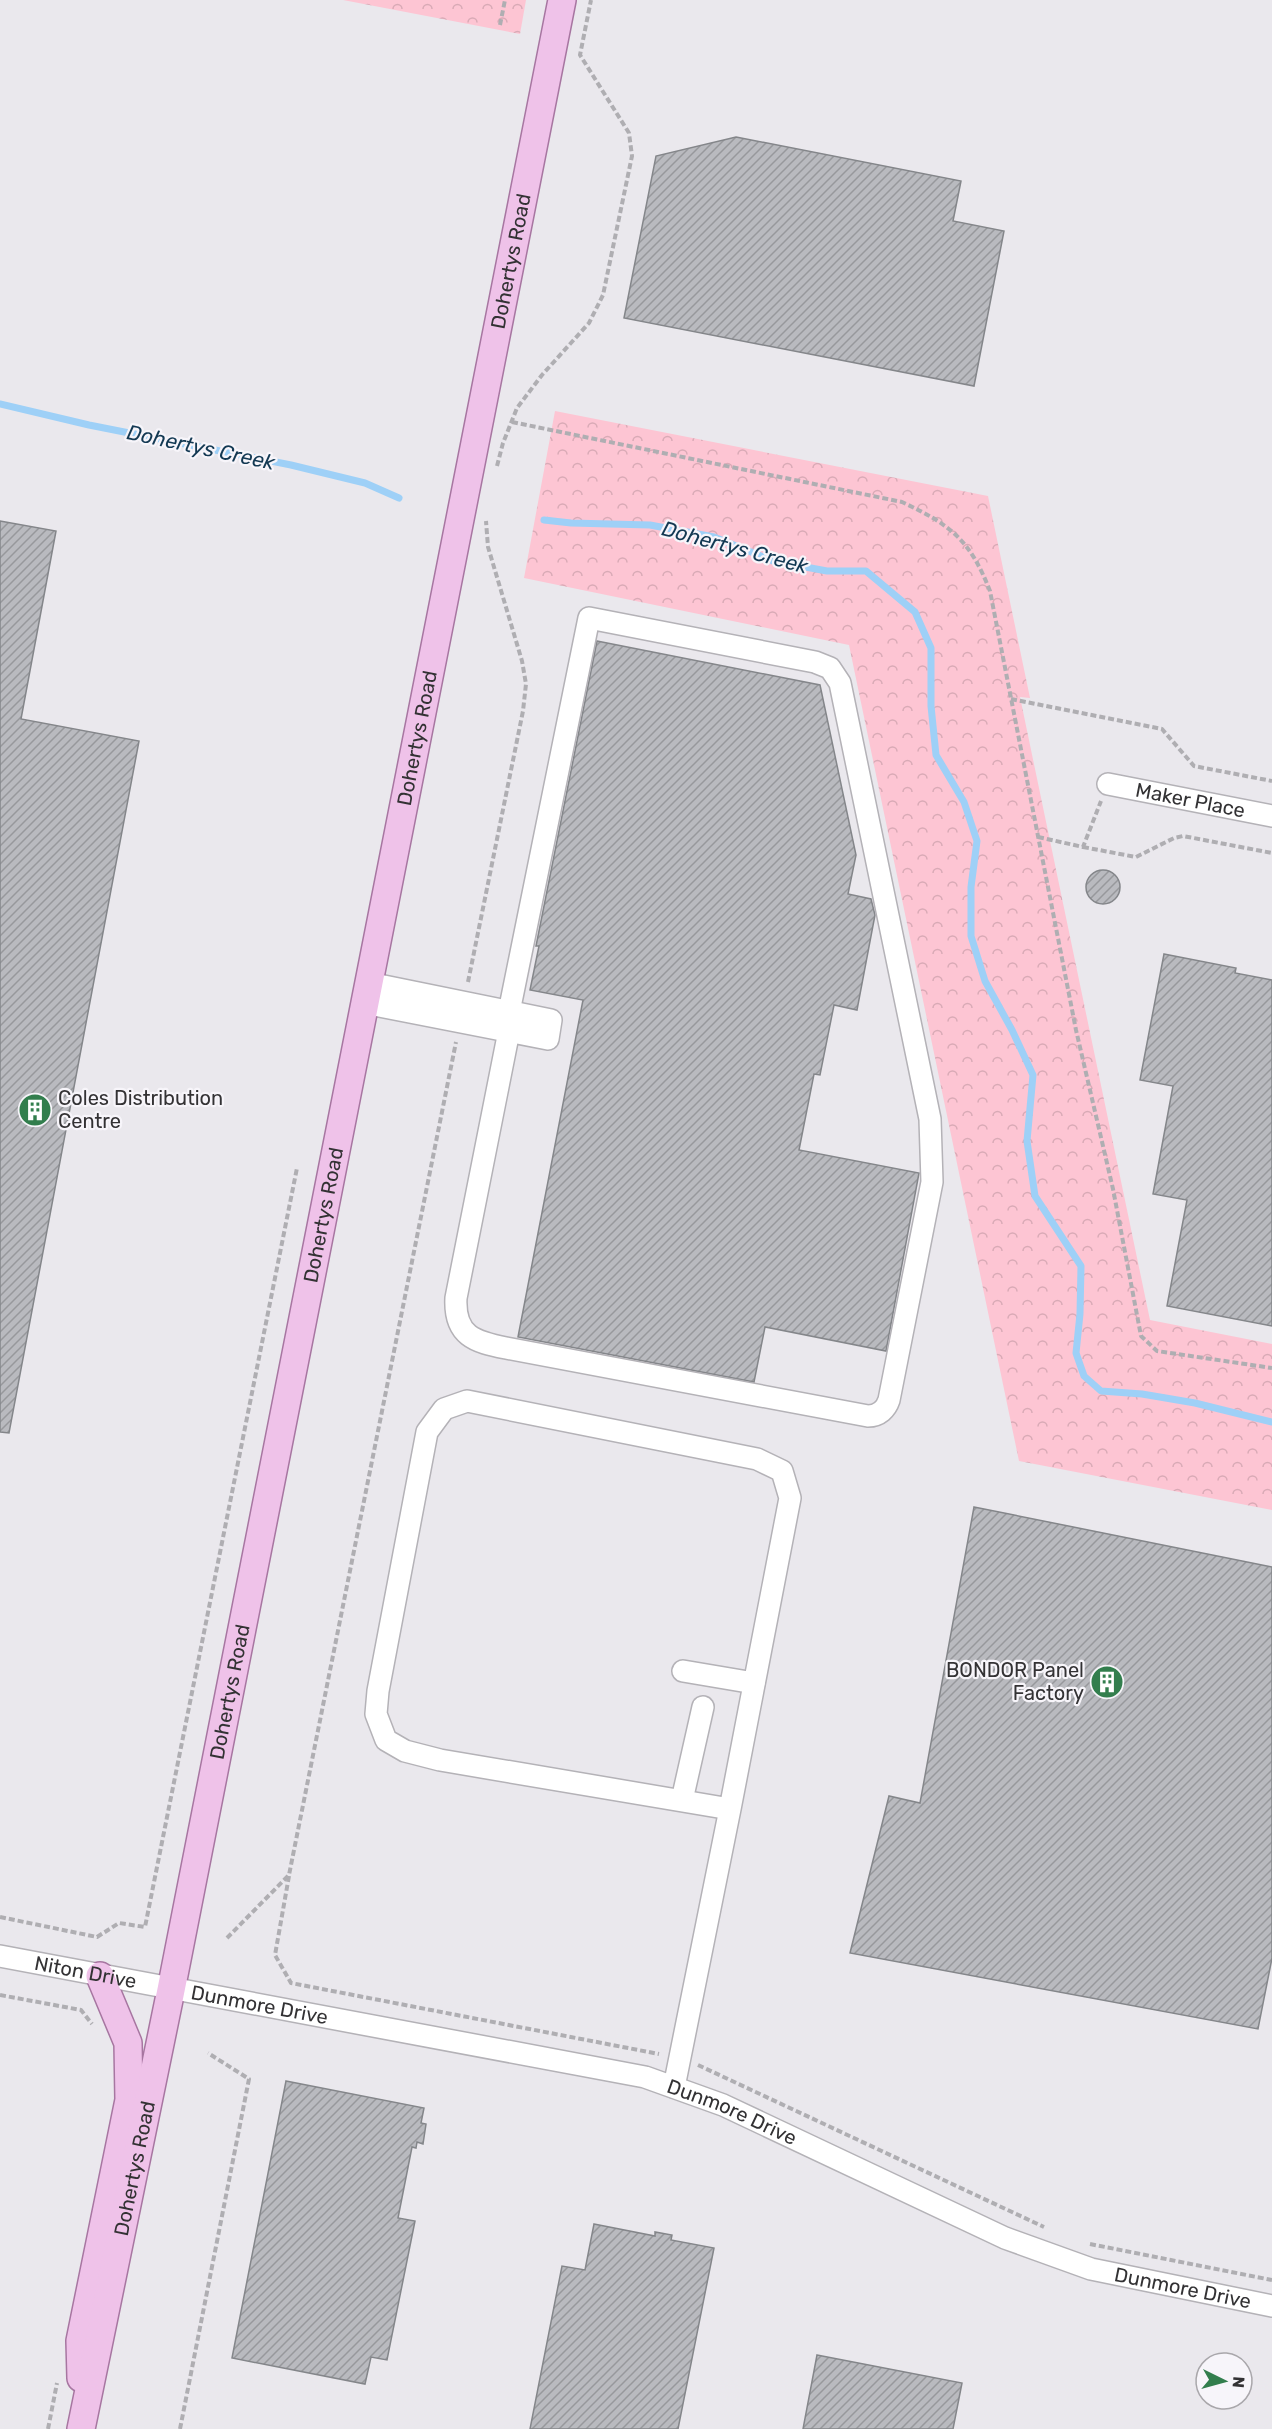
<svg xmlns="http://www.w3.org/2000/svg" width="1272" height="2429" viewBox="0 0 1272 2429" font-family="Rubik,sans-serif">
<defs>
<pattern id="forest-crowns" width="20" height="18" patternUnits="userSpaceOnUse" patternTransform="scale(1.5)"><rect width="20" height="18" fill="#fdc5d3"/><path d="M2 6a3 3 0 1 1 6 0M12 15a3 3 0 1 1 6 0" fill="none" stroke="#d9aab6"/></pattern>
<pattern id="building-hatch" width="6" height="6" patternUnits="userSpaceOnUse" patternTransform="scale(1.5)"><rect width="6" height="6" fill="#b9babf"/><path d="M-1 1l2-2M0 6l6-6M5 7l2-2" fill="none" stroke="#97989c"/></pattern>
</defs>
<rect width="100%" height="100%" fill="#eae8ed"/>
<g fill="url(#forest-crowns)">
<polygon points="343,0 526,0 520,34"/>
<polygon points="555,411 988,496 1030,698 1020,697 1150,1320 1272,1344 1272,1510 1019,1461 849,645 524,578"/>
</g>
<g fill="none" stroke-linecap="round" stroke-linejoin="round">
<g stroke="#9ed0f7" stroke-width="7">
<polyline points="0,404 89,425 291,465 365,483 399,498"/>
<polyline points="544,520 571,523 650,525 714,537 773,561 827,571 866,571 915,612 931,648 931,706 936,755 964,802 977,841 971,887 971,936 985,981 1012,1030 1033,1075 1027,1141 1035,1196 1081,1266 1080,1314 1076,1353 1084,1376 1101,1391 1142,1394 1195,1403 1272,1422"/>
</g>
</g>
<g fill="url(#building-hatch)" stroke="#84868a" stroke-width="1.5">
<polygon points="736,137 961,181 953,221 1004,231 974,386 624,318 656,156"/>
<polygon points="0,521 56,531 21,719 139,741 9,1433 0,1432"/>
<polygon points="597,641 820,685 856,855 848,894 871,899 875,915 857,1010 834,1005 820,1075 814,1074 799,1150 919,1173 886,1351 765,1327 754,1382 518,1337 583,1000 530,990 539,946 536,946"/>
<circle cx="1103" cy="887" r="17"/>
<polygon points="1164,954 1236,968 1235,973 1272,980 1272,1326 1167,1306 1187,1200 1153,1194 1173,1086 1140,1080"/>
<polygon points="974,1507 1272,1567 1272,1958 1258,2029 850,1953 889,1796 920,1803"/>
<polygon points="286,2081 424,2108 421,2123 426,2124 423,2144 417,2142 416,2148 412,2147 398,2218 415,2221 387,2360 371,2357 365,2384 232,2358"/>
<polygon points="594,2224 655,2236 655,2232 672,2235 671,2240 714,2248 678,2429 530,2429 562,2266 585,2270"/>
<polygon points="817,2355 962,2383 953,2429 803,2429"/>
</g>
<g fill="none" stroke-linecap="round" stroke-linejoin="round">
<g stroke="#b4b2b7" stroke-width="24">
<g id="minor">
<path id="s1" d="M1108 784 1272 816"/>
<polyline points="364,1003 548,1039 551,1020 369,983"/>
<path d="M509 1031 456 1298C454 1336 475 1342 506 1348L868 1416C879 1416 886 1409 889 1400L932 1182 930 1119 840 683 830 668 815 662 589 618 509 1012"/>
<polyline points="683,1671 754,1683"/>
<polyline points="682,1800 703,1707"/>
<path id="s2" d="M0 1956 645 2077 723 2105 1005 2238 1091 2269 1272 2306"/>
<polyline points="674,2087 730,1809 440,1760 405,1751 386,1740 376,1714 378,1691 427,1432 444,1409 467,1401 757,1459 782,1471 790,1498 730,1809"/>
</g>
</g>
<g stroke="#a776a1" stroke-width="30">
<g id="major">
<polyline points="81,2378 80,2341 129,2100 128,2043 100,1976"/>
<path id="s3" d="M81 2429 171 1990 562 0"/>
</g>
</g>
<g stroke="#afaeb2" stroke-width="4" stroke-dasharray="6 3" stroke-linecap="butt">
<polyline points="500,25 505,0"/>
<path d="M512 422 902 502C951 525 970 540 990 591L1076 1030 1113 1189 1141 1336 1157 1351 1272 1368"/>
<polyline points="497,466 503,443 517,408 542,375 589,323 603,295 632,156 629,133 580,55 591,0"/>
<polyline points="1011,699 1162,729 1194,766 1272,781"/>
<polyline points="1038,837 1083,847 1101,801"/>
<polyline points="1083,847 1136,857 1174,838 1183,836 1272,853"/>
<polyline points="468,982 523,711 526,684 522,661 488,547 486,521"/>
<polyline points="289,1876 275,1955 291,1983 659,2054"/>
<polyline points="0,1917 97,1937 119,1923 145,1927 297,1168"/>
<polyline points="227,1938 289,1875 456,1042"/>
<polyline points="0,1995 81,2010 92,2024"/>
<polyline points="698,2065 1044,2227"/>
<polyline points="1090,2244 1272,2280"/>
<polyline points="48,2429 57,2383"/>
<polyline points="180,2429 249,2079 208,2053"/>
</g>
<use href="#minor" stroke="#fff" stroke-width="21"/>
<use href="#major" stroke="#efc2e9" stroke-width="27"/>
</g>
<defs>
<g id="building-disc" transform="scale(1.725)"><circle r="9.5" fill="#327e4d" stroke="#f7f5fa"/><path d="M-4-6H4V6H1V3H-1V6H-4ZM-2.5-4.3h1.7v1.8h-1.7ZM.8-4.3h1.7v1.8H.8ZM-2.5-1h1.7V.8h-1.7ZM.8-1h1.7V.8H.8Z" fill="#fff"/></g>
</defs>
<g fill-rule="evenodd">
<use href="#building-disc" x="35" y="1110"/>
<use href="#building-disc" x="1107" y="1682"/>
</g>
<g text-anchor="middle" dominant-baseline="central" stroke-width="4.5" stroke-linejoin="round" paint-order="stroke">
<g font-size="20" fill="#333234" stroke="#f7f5fa">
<text stroke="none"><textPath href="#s3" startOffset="2210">Dohertys Road</textPath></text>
<text stroke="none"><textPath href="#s3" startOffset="1724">Dohertys Road</textPath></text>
<text stroke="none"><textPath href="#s1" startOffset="84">Maker Place</textPath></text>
<text stroke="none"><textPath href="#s3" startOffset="1238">Dohertys Road</textPath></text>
<text stroke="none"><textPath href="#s3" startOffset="752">Dohertys Road</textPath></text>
<text stroke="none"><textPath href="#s2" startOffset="87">Niton Drive</textPath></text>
<text stroke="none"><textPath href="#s2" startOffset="264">Dunmore Drive</textPath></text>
<text stroke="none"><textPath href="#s2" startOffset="750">Dunmore Drive</textPath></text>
<text stroke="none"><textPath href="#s3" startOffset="266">Dohertys Road</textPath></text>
<text stroke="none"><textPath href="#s2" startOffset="1236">Dunmore Drive</textPath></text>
</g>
<g font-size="20" fill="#333234" stroke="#f7f5fa" text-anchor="start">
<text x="58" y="1098">Coles Distribution<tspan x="58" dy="23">Centre</tspan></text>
<text x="1084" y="1670" text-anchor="end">BONDOR Panel<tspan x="1084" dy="23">Factory</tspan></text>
</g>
<g font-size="21" font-style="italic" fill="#133953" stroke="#f7f5fa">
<text transform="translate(201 447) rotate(12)">Dohertys Creek</text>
<text transform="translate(735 547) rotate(15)">Dohertys Creek</text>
</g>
</g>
<g transform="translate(1224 2381) rotate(95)"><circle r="28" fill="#f7f5fa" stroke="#a9a7ab" stroke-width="1.5"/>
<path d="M0-4.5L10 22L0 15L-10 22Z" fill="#327e4d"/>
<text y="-9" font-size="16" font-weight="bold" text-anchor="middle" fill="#333234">N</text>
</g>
</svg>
